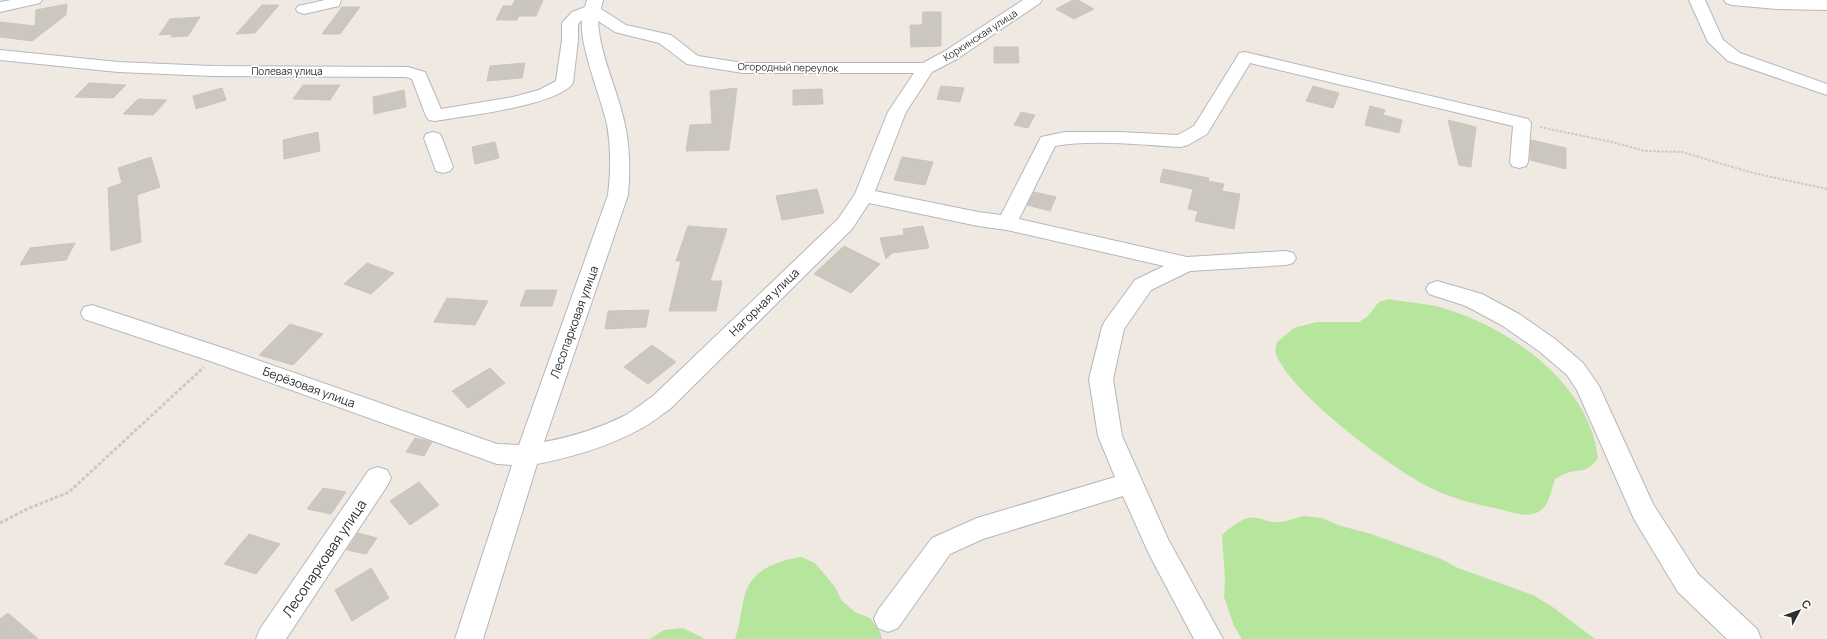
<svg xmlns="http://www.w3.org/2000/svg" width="1827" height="639" viewBox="0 0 1827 639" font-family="Manrope,sans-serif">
<rect width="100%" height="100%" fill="#efe9e1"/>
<g fill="#b6e59e">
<path d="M1389 299C1408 303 1428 303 1446 309 1512 329 1590 385 1598 458 1586 474 1583 468 1567 473 1563 474 1558 477 1555 479 1551 490 1550 504 1540 511 1527 519 1512 512 1499 509 1474 504 1450 498 1427 486 1390 467 1290 393 1276 354 1275 350 1276 346 1277 342L1294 328 1317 322H1359L1367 317 1379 302Z"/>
<path d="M1303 516 1322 518 1338 525 1371 534 1441 559 1458 568 1533 595 1554 608 1595 639H1242L1234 626 1224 597 1225 580 1222 535C1229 529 1239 520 1248 518 1257 516 1264 521 1273 522 1283 523 1294 519 1303 516Z"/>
<path d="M801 557 815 563 835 587 842 601 855 612 870 618 880 632 882 639H735C740 624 741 609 745 594 753 569 777 561 801 557Z"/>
<polygon points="683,628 705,639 650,639 664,630"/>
</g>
<g fill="#cbc7bf" stroke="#cbc5ba">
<polygon points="515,0 543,0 536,16 519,16 517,20 496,20 503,6 512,6"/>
<polygon points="1073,0 1078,0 1094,9 1074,19 1056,9"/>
<polygon points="67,4 66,15 32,41 0,37 0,22 35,26 36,10"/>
<polygon points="262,5 279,5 255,33 236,34"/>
<polygon points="342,7 360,7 340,34 322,34"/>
<polygon points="923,12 941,12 941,46 911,47 910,25 922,25"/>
<polygon points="200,17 188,36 171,37 173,34 159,35 170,19"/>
<polygon points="994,47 1018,47 1019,63 994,63"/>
<polygon points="525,63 522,78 487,81 490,66"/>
<polygon points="89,83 126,85 113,98 75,97"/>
<polygon points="303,85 340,85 330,100 293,99"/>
<polygon points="941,86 964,88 960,102 937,99"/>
<polygon points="1313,86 1339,93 1333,108 1306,101"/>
<polygon points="222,88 226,100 196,109 193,96"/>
<polygon points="737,88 729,150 686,151 690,125 712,124 710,91"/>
<polygon points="822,89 823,104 793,105 793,90"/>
<polygon points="404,90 406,107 374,114 373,97"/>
<polygon points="138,99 167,100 153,115 123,114"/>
<polygon points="1370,106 1385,110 1383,115 1402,120 1399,133 1365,125"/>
<polygon points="1021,112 1035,115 1028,128 1014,125"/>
<polygon points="1448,120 1476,127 1471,167 1459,165"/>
<polygon points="318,132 320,151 284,159 283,140"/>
<polygon points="1531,140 1566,148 1566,169 1530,160"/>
<polygon points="495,142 499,158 475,164 472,147"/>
<polygon points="151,157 160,187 137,195 141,242 111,251 108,188 122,183 118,168"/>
<polygon points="902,157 933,162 925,185 894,180"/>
<polygon points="1163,169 1209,178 1208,181 1224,184 1222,191 1240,194 1234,229 1195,221 1198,211 1188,209 1193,189 1160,182"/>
<polygon points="817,189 824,213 782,220 776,196"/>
<polygon points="1034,192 1056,197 1050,211 1027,205"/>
<polygon points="688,226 727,229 710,281 722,281 716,311 669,311 681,261 676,261"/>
<polygon points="923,226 929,248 892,253 886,259 880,238 904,235 903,229"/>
<polygon points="75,243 66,260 20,265 30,248"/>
<polygon points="844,246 880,264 851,293 814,274"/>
<polygon points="367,263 394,273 371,294 344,284"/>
<polygon points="526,290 557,290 552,306 520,306"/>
<polygon points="447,298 488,301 475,325 434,322"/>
<polygon points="649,310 646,327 605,329 608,311"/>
<polygon points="290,324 323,334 293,365 259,355"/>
<polygon points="652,345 676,362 648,384 624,367"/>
<polygon points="490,368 505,383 468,408 452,391"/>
<polygon points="415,438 432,442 424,456 406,452"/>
<polygon points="419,482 439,505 410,525 390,501"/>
<polygon points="323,488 346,492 331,514 307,509"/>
<polygon points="358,533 377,538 366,554 347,550"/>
<polygon points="249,534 280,544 256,574 224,564"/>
<polygon points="371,568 389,598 352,621 335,590"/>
<polygon points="8,613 38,639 0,639 0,619"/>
</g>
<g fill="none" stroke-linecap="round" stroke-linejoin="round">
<g stroke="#b4b7c1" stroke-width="2">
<g id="minor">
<polygon points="11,0 42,0 40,3 0,12 0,2"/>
<polygon points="325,0 341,0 339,6 304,14 298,12 296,9 298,6"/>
<path d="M587 0H603L601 9 626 25 671 35 698 56 743 63H923L945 51 1023 0H1042L1040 3 957 59 932 72 906 112 875 191 978 212 1001 215 1041 137 1065 132H1119L1178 135 1194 126 1237 57 1239 53 1245 52 1528 119 1531 123 1528 162 1526 166 1519 168 1512 166 1510 162 1513 126 1250 63 1207 134 1188 145 1181 147C1143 145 1092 139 1055 146L1019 219 1187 257 1286 251 1293 253 1296 258 1293 263 1286 265 1190 271 1151 290 1124 329 1113 379 1122 436 1168 539 1223 639H1194L1149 554 1123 496 983 539 950 554 898 628 888 632 878 628 874 619 878 610 932 538 977 518 1115 477 1098 436 1089 379 1102 327 1105 321 1135 280 1164 266 1007 230 978 226 869 203 852 229 670 409C661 415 652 423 642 428 610 446 573 457 537 464L483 639H455L512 465 497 464 210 361 84 319 81 313 84 307 92 305 226 349 497 444 519 445 608 195C611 172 611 147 607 124 601 98 579 44 582 20L578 24V40L573 83C557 106 464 116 435 121L429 120 426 116 412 79 406 77 212 76 118 72 0 60V50L118 62 212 66 408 67 425 72 441 109 513 97 539 90 556 81 562 40V23L572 12 585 7ZM598 21 615 32 659 43 687 64 693 65 743 73H914L888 112 855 194 838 219 654 395C645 402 635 409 626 415 600 428 572 437 544 442L628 195C630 172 630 148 625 125 618 90 600 57 598 21Z"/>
<polygon points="1689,0 1705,0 1723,40 1740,53 1827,84 1827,95 1728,61 1708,42"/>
<polygon points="1724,0 1827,0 1827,10 1777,9 1732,5 1726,3"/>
<polygon points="433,132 440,134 442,138 453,167 450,171 443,173 436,171 424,138 426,134"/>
<polygon points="1437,281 1482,294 1519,314 1555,339 1583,363 1599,386 1653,504 1698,574 1757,629 1761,639 1727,639 1678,592 1634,519 1577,390 1567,375 1539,351 1503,326 1466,306 1429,294 1426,289 1429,284"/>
<polygon points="378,467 387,470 391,478 387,486 286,639 256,639 260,629 369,470"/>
</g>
</g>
<polyline stroke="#c9c9c9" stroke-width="2" stroke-dasharray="2.5 1.5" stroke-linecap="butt" points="1540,127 1612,142 1645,151 1682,152 1753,173 1827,189"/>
<polyline stroke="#c9c9c9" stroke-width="3" stroke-dasharray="3.5 2" stroke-linecap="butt" points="0,523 25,510 69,492 204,367"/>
<use href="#minor" fill="#fff" fill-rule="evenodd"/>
</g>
<g text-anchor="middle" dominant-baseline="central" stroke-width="3.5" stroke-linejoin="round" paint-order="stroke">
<g font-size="10" fill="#2e2e2e" stroke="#fff">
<text transform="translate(980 35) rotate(-33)">Коркинская улица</text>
<text transform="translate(788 67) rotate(1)">Огородный переулок</text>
<text x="287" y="71">Полевая улица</text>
</g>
<g font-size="12" fill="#2e2e2e" stroke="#fff">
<text transform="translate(764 302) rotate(-44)">Нагорная улица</text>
<text transform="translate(574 322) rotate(-70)">Лесопарковая улица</text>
<text transform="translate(309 387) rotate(20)">Берёзовая улица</text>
</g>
<g font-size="14" fill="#2e2e2e" stroke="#fff">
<text transform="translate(324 558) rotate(-56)">Лесопарковая улица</text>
</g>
</g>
<g transform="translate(1799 611) rotate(49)" stroke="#ffffff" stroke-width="3" paint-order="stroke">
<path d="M0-3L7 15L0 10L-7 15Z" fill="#2e2e2e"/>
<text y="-6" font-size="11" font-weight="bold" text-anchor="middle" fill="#2e2e2e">С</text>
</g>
</svg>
